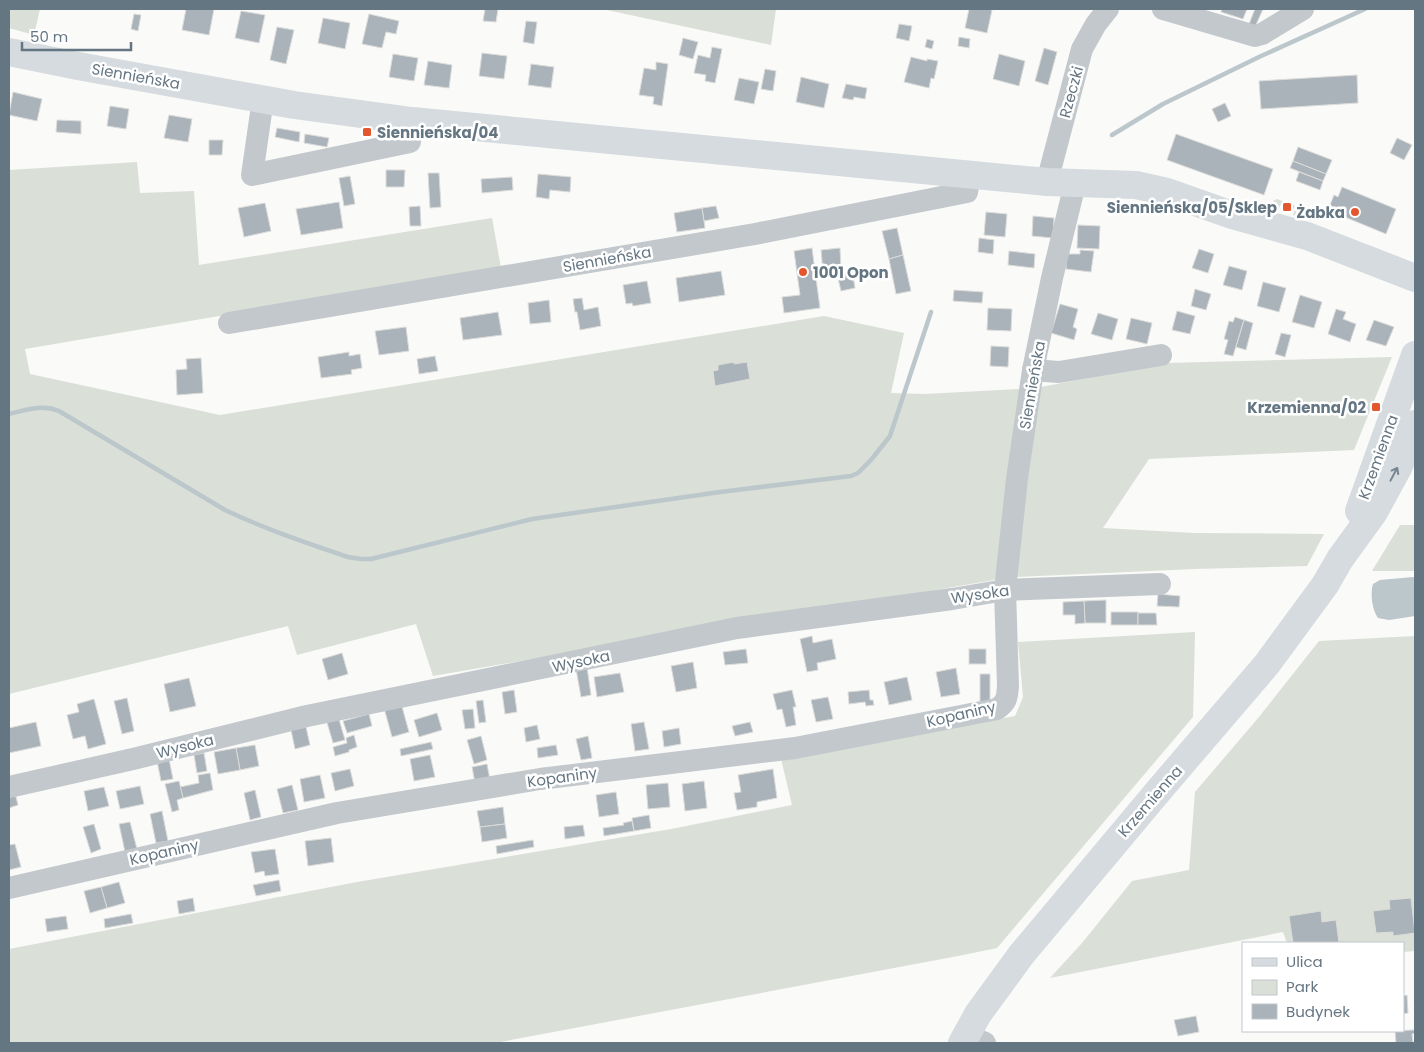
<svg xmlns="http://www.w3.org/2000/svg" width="1424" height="1052" viewBox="0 0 1424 1052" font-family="Poppins,sans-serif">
<rect width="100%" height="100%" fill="#fafaf8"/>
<g fill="#dadfd7">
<polygon points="9,9 40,9 34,35 9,28"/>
<polygon points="602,9 776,9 771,45"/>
<polygon points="137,162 140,193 194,191 199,265 492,218 501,268 25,349 30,374 220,415 824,316 904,333 891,393 925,394 1020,389 999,573 994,580 433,676 416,624 297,655 288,626 9,694 9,170"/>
<polygon points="1277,199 1314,213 1311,221 1293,215 1295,209 1281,204 1278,210 1271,208 1273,201"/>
<polygon points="1392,357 1354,450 1149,459 1103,528 1195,533 1324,534 1307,566 1195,569 1014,577 1041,387 1166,363"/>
<polygon points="1400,525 1415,525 1415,571 1372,571"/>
<polygon points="1195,632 1193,717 997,948 958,956 495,1043 9,1043 9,949 357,882 671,829 792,805 781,759 1015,716 1023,697 1018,642"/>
<polygon points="1415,636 1415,951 1403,952 1403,943 1287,943 1283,932 1050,978 1082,943 1132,881 1189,870 1195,792 1259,717 1319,641"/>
</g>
<path fill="#bbc7cb" d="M1413 577 1415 578V616L1389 620 1378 618C1372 610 1370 593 1373 584L1380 580Z"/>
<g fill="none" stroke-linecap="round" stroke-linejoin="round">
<g stroke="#bbc7cb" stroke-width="4.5">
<polyline points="1112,135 1163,104 1259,57 1365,9"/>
<path d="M9 414C26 410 42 404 59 411L225 510C265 529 307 543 348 557L361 559H371L532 519 720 492 851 476 858 473 871 460 890 436 931 312"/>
</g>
</g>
<g fill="#aab3b9" stroke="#dcdcda">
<polygon points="186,9 214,9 209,35 182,30"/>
<polygon points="485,9 498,9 496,22 483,21"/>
<polygon points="969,9 986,9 992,10 987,33 965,28"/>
<polygon points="1222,9 1247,9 1243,19 1221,12"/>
<polygon points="1255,9 1263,9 1255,27 1249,24"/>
<polygon points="241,11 265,15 259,43 235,38"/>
<polygon points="134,14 141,15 138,31 131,29"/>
<polygon points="369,14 399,21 396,34 386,32 382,48 362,44"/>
<polygon points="323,18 350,23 345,49 318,43"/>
<polygon points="526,21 537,22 534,44 523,42"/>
<polygon points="899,24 912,26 909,41 896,38"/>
<polygon points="277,27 294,30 286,64 270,60"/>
<polygon points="959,37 970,39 969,48 958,46"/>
<polygon points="683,38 698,42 693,59 679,55"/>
<polygon points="927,39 934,41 932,49 925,47"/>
<polygon points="712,47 722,49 715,83 705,81 706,75 694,73 698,55 710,58"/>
<polygon points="1044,48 1057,52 1048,85 1035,81"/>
<polygon points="482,53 507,56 504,79 479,76"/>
<polygon points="393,54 418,58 414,81 389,77"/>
<polygon points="999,54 1025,61 1019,86 993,79"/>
<polygon points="911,57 927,61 927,59 938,61 934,79 931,78 929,88 904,82"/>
<polygon points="428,61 452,65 449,88 424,85"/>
<polygon points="656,62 668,64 662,106 653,104 654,97 639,95 644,68 656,70"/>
<polygon points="531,64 554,67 551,88 528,85"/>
<polygon points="765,69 776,71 773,91 761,89"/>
<polygon points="1357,75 1358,103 1261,109 1259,81"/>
<polygon points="801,77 829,84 824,108 796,102"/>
<polygon points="739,78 759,82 754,104 734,100"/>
<polygon points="846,84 867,88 865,99 854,97 853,100 842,98"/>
<polygon points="13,92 42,99 37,121 9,115"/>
<polygon points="1225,103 1231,116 1218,122 1212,109"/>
<polygon points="110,106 129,109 126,129 107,126"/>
<polygon points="169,115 192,119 188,142 164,138"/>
<polygon points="57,120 81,121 81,134 56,132"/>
<polygon points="277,128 300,132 299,142 275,137"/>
<polygon points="305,134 329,138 327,147 304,143"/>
<polygon points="1176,134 1273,169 1264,195 1167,160"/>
<polygon points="1397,138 1412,145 1404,160 1390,153"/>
<polygon points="209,140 223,140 222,155 209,155"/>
<polygon points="1298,147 1332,160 1326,174 1293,161"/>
<polygon points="1293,161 1326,174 1323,181 1290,168"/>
<polygon points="386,170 405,170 404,187 386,187"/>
<polygon points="1299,172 1323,181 1320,190 1296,181"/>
<polygon points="428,173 439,173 441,207 430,208"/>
<polygon points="538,174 571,177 570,192 550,190 549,199 536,197"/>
<polygon points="350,176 355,204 344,206 339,178"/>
<polygon points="512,177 513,190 482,193 481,179"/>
<polygon points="1342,187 1396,209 1386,234 1328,210 1334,195 1338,197"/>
<polygon points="339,202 343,228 301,235 296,209"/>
<polygon points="265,203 271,231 244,237 238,208"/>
<polygon points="420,206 421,226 410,226 409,207"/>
<polygon points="716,206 719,218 704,221 702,208"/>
<polygon points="702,208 705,228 677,232 674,213"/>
<polygon points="986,212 1007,214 1005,237 984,235"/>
<polygon points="1033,216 1054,218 1053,238 1032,236"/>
<polygon points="1078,225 1100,226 1099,249 1077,248"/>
<polygon points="897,228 903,255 889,259 882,231"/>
<polygon points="979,238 994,240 993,254 978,252"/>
<polygon points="812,248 820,308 784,313 782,297 800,295 794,251"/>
<polygon points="840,248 841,270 823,272 821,250"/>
<polygon points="1199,249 1214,254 1208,273 1192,268"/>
<polygon points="1080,250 1094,251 1091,272 1066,269 1067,254 1080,254"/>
<polygon points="1009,251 1035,254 1034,268 1008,265"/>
<polygon points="903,255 911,291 896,294 889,259"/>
<polygon points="1229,266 1247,271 1242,290 1223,285"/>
<polygon points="852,270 855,288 841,291 837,274"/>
<polygon points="721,271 725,295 679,302 676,278"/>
<polygon points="647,281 651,303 633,306 632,303 626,304 623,285"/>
<polygon points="1263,282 1286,288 1279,312 1257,306"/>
<polygon points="1195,289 1211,294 1206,310 1191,306"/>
<polygon points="954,290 983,292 982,303 953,301"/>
<polygon points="1300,295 1322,302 1314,328 1292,322"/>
<polygon points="582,298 584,310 598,307 601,326 580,330 577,312 575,312 573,299"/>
<polygon points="549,300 551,322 530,324 528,303"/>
<polygon points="1060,304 1078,309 1073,327 1077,329 1074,340 1051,333"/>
<polygon points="988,308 1012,309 1011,331 987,330"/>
<polygon points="1336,309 1346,312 1343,319 1356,324 1350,342 1328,334"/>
<polygon points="1177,311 1195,316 1190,334 1172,330"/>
<polygon points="498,312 502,335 463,340 460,318"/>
<polygon points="1098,313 1118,319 1112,340 1091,334"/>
<polygon points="1235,317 1244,320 1233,356 1224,354 1228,340 1224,339 1229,321 1233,322"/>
<polygon points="1131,318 1152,323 1147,344 1126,339"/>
<polygon points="1244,320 1253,323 1246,350 1236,347"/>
<polygon points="1374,320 1394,327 1386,346 1366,340"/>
<polygon points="406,327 409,351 379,355 375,331"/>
<polygon points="1281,333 1291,335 1285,357 1275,354"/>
<polygon points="991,346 1009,347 1008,367 990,366"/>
<polygon points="349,352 349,356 360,354 362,368 351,370 352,374 321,378 318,357"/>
<polygon points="435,356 438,371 419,374 417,359"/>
<polygon points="201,358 203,393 177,395 176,370 187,369 186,359"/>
<polygon points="734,362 734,364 747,362 750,379 715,386 713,371 718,370 718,365"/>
<polygon points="1158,594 1180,596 1179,607 1157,606"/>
<polygon points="1106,600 1106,623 1085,623 1084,601"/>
<polygon points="1084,601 1085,623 1075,624 1075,615 1063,615 1063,602"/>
<rect x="1111" y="612" width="27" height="13"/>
<polygon points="1138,613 1156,613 1157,625 1138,625"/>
<polygon points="812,636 813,643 832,639 836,659 817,663 818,670 807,672 800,639"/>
<polygon points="746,649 748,663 725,665 723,652"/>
<rect x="969" y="649" width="17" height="15"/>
<polygon points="342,653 348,674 328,680 322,659"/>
<polygon points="693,662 697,688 676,692 671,666"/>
<polygon points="587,667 591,695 581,697 576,669"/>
<polygon points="956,668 960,694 941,697 936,672"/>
<polygon points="620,673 624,692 597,697 594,677"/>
<rect x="980" y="674" width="10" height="29"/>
<polygon points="907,677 912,700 889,705 884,682"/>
<polygon points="189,678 196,706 170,712 164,684"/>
<polygon points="514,690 517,712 505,714 502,692"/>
<polygon points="792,690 796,707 793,707 796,725 786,727 782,709 777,710 773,694"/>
<polygon points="869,690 870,700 873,700 874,705 866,706 865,702 849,704 848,692"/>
<polygon points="828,697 833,719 816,722 811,700"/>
<polygon points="127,698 134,731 122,734 114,701"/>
<polygon points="94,699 106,744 88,749 85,736 73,739 67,715 79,712 77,704"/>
<polygon points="483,700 486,722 479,723 476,701"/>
<polygon points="401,703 409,732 392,737 384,708"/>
<polygon points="473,709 475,728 465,729 462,710"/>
<polygon points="437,713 442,730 419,737 414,720"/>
<polygon points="369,714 372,726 347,733 343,721"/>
<polygon points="338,716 345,740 333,743 326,719"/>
<polygon points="36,722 41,746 9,753 9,728"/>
<polygon points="644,722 649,749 635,751 631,724"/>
<polygon points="750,722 753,732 735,736 732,726"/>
<polygon points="537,725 540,739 526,742 524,728"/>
<polygon points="306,727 310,745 295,749 291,730"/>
<polygon points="679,728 681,744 664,747 662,731"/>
<polygon points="354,735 357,747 349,750 349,752 335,756 333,747 347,743 346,738"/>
<polygon points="481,736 487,760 474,764 467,740"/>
<polygon points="588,736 592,758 581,760 576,739"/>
<polygon points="431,742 433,749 401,756 400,749"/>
<polygon points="255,745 259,766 240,770 236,748"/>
<polygon points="556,745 558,755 538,758 537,748"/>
<polygon points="236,748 240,770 218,774 214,752"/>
<polygon points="204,753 207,771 197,773 194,755"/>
<polygon points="430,755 435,777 414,781 410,759"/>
<polygon points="169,759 173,779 161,781 157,761"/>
<polygon points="487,764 490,780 475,783 472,767"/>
<polygon points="350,769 354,786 335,791 331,773"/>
<polygon points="773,769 777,798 757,802 757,807 737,810 734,793 741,792 738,775"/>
<polygon points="210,773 213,790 183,798 180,787 199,783 198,775"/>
<polygon points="320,775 325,798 304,802 300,779"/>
<polygon points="179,781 183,798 177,800 179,810 172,812 165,784"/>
<polygon points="704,781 707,808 685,811 682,784"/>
<polygon points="668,783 670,807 648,809 646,785"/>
<polygon points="292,785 298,810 283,813 277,789"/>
<polygon points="140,786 144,804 120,809 116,791"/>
<polygon points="104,787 109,806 88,811 84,791"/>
<polygon points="255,790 261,817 250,820 244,793"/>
<polygon points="616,792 619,814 599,817 596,795"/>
<polygon points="15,793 18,805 9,808 9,795"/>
<polygon points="503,807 505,824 480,827 477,811"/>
<polygon points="162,811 168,841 156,843 150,814"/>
<polygon points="649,815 651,828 634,831 632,818"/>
<polygon points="632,821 634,831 604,836 603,828 624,825 623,823"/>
<polygon points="130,822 137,849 125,852 119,824"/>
<polygon points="94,824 101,849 91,853 83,827"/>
<polygon points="505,824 507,838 482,842 480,827"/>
<polygon points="583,825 585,836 565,839 564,827"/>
<polygon points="331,838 334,862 308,866 305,841"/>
<polygon points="533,840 534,847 497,854 496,846"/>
<polygon points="15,844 21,867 9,870 9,845"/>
<polygon points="275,849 279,874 265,876 264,871 255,873 251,852"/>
<polygon points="279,880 281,891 256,896 253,885"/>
<polygon points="119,882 125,903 107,908 101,887"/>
<polygon points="101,887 107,908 90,913 84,891"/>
<polygon points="193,898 195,911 179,914 177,901"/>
<polygon points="1411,898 1415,933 1393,936 1393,932 1376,933 1373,911 1390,909 1389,900"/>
<polygon points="1321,911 1322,922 1336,920 1339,943 1293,943 1289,916"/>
<polygon points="131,914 133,923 105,928 104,919"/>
<polygon points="66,916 68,929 47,932 45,919"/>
<polygon points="1407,995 1408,1013 1403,1014 1403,996"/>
<polygon points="1196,1016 1199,1032 1178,1036 1174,1020"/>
<polygon points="1412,1030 1414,1030 1415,1033 1412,1034 1413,1043 1396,1043 1395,1031"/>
</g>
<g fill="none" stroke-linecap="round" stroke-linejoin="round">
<g stroke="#c3c8cc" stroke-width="22">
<polyline points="1163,9 1255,36 1262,34 1303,9"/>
<polyline points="263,99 252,175 410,142 412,121"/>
<polyline points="1047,182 1082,49 1096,24 1108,9"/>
<polyline points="229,323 755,234 967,192 970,175"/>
<polyline points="1033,370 1059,372 1161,355"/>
<polyline points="9,787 133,759 307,716 737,628 952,599 1005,590 1160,584"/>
<path d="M9 888 337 813 540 779 795 748 997 709C1007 702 1007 698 1008 686L1005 590 1017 479 1033 370 1052 278 1075 184"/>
<polyline points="966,1035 985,1043"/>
</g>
<g stroke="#d6dbdf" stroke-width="28">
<polyline points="9,52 78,66 294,105 412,121 1047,182 1136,185 1167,192 1232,215 1307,236 1415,278"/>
<polyline points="1359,511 1415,355"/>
<polyline points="962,1043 978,1014 1021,955 1160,789 1267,664 1325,585 1340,559 1374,512 1399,466 1415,424"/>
</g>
</g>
<defs><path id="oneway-shaft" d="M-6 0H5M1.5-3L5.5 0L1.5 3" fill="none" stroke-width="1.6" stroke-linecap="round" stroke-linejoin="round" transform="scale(1.25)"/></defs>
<use stroke="#768591" href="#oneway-shaft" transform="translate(1394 474) rotate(-62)"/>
<g fill="#e4572e" stroke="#fff" stroke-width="2">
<rect x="362" y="127" width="10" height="10" rx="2.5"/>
<rect x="1282" y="202" width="10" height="10" rx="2.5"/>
<circle cx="1355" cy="212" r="5"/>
<circle cx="803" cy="272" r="5"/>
<rect x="1371" y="402" width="10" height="10" rx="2.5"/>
</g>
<g text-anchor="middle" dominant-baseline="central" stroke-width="5" stroke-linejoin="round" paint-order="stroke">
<g font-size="15" fill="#657683" stroke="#fff">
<text transform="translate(136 76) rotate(10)">Siennieńska</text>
<text transform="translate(1071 92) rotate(-75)">Rzeczki</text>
<text transform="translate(607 259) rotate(-10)">Siennieńska</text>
<text transform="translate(1032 385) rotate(-80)">Siennieńska</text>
<text transform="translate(1378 457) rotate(-70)">Krzemienna</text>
<text transform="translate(980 594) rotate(-8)">Wysoka</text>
<text transform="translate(581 661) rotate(-12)">Wysoka</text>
<text transform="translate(961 714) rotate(-13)">Kopaniny</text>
<text transform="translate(185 746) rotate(-14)">Wysoka</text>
<text transform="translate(562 777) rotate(-8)">Kopaniny</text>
<text transform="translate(1150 801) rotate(-49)">Krzemienna</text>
<text transform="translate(164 852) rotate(-13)">Kopaniny</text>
</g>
<g font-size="15" font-weight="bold" fill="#657683" stroke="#fff" text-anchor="end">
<text x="377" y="132" text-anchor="start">Siennieńska/04</text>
<text x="1277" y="207">Siennieńska/05/Sklep</text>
<text x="1345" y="212">Żabka</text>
<text x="813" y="272" text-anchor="start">1001 Opon</text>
<text x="1366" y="407">Krzemienna/02</text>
</g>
</g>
<rect width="1424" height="1052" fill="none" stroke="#657683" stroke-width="20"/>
<rect x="1242" y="942" width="162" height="90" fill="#ffffff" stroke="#c1c8cd"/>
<rect x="1252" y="958" width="25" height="8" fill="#d6dbdf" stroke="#c1c8cd"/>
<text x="1286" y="967" font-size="15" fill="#657683">Ulica</text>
<rect x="1252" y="980" width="25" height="15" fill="#dadfd7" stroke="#c1c8cd"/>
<text x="1286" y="992" font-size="15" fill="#657683">Park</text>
<rect x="1252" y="1004" width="25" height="15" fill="#aab3b9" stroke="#c1c8cd"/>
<text x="1286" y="1017" font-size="15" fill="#657683">Budynek</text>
<path d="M22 42v8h109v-8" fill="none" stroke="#657683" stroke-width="2.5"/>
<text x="30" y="42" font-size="15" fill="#657683" stroke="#ffffff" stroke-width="4" paint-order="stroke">50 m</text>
</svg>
